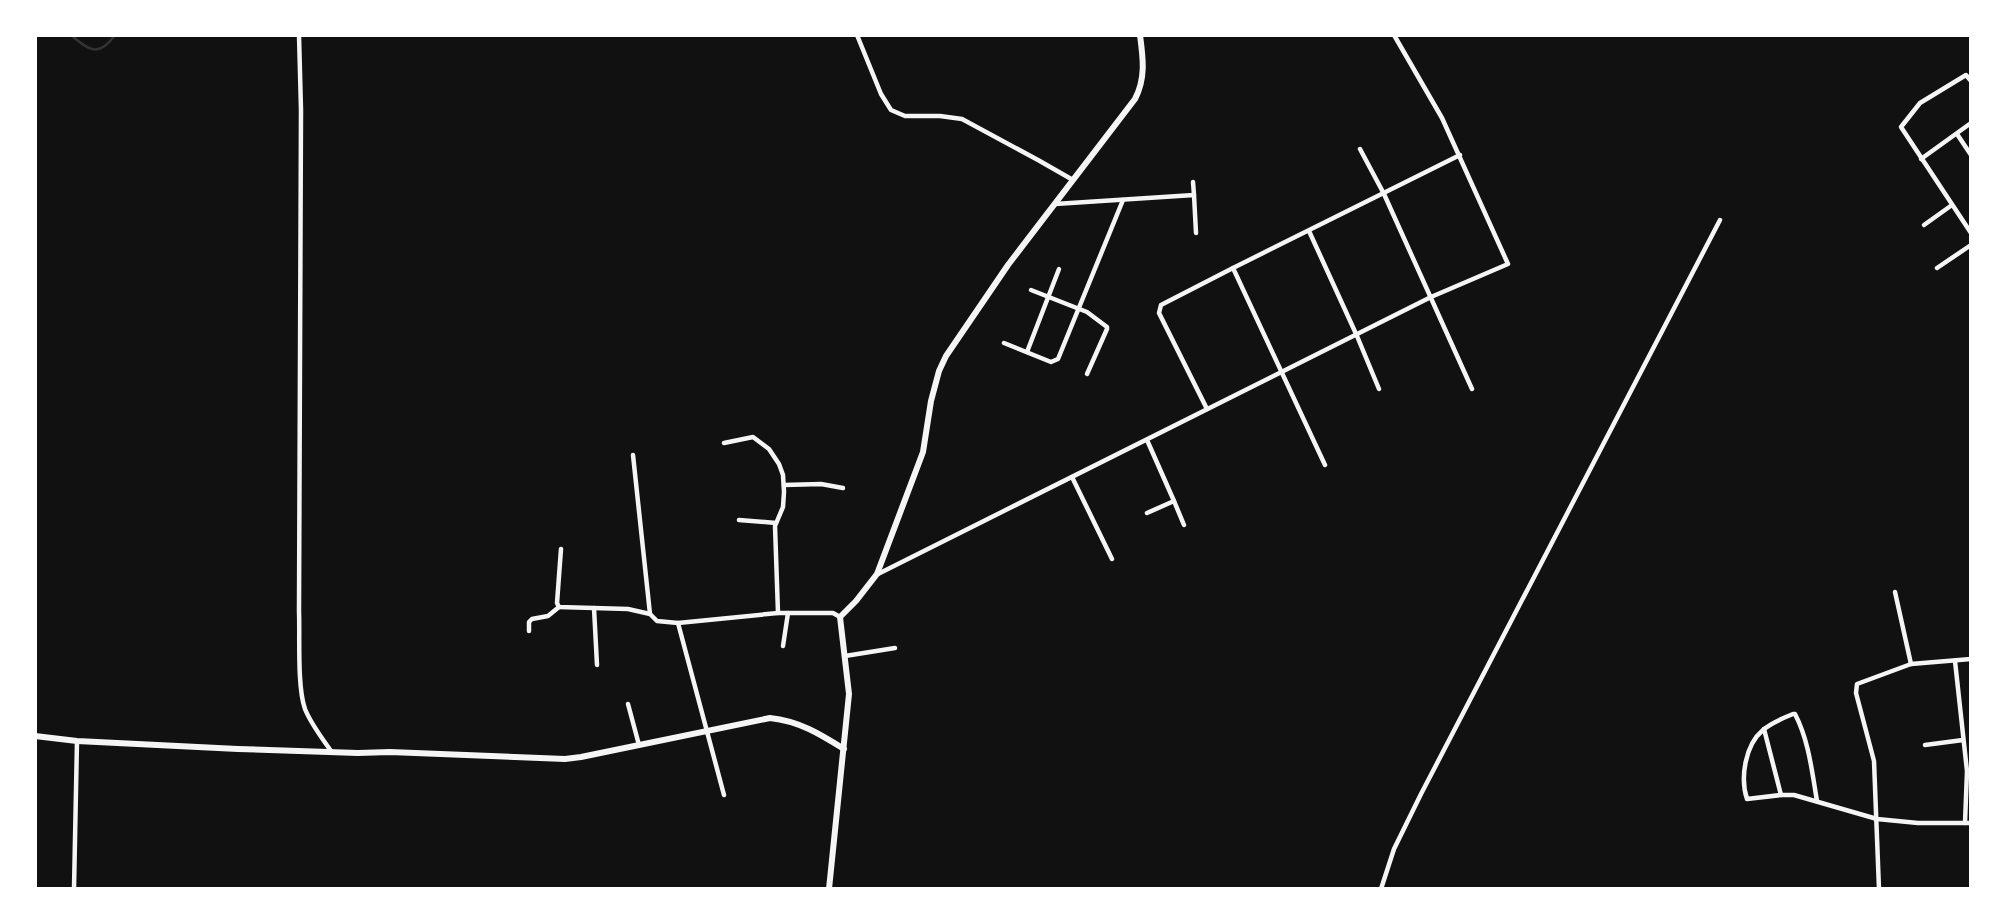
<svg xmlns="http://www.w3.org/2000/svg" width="2006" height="924" viewBox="0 0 2006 924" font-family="'IBM Plex Sans',sans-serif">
<rect width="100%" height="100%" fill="#111"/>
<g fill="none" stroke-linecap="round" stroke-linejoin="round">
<path stroke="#333" stroke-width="2.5" d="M71 35C88 50 99 58 115 35"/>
<g stroke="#f5f5f5" stroke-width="4.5">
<path d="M299 35 301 110 299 611C300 636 297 687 305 709 311 724 322 738 331 751"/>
<polyline points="857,35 881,94 891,110 905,116 940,116 962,119 1038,160 1073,180"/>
<polyline points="1971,81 1966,75 1920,103 1901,127 1971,233"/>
<polyline points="1957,134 1971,155"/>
<polyline points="1360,149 1384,194 1472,389"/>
<polyline points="1921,159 1971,123"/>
<polyline points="1193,182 1194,195"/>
<polyline points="1055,204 1194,195 1196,233"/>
<polyline points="1924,225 1952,205"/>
<polyline points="1309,231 1357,336 1379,389"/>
<polyline points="1937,268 1971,245"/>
<polyline points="1031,290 1087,312 1107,327 1107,329 1087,374"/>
<polyline points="1004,343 1051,362 1058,359 1123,200"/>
<polyline points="1027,352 1059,269"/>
<polyline points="1207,409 1159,313 1161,305 1233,268"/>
<polyline points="1147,440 1174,501"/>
<polyline points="724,443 753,437 769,449 779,464 783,475 784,492 783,507 775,526 778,613"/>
<polyline points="633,455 650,614"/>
<polyline points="1325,465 1233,268 1460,155"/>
<polyline points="1072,477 1112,559"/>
<polyline points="784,485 821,484 843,488"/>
<polyline points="1147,513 1174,501 1184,525"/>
<polyline points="739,520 776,523"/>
<polyline points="561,549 557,603 559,607 628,609 650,614 657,621 678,623 778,613 833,613 840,617"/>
<polyline points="878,574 1431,297 1508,264 1442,118 1394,35"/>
<polyline points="1895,592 1911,664"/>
<polyline points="594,608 597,665"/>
<polyline points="678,623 724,795"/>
<polyline points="529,631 529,622 532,619 548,616 559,607"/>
<polyline points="783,646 788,613"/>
<polyline points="845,656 895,648"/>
<polyline points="1955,661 1967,771 1965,823"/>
<polyline points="628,704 639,745"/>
<polyline points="1764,729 1781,795"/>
<polyline points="1925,745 1963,740"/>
<path d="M1817 801C1812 772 1809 741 1795 714H1793C1783 718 1771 723 1763 730 1745 745 1740 778 1747 799L1781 795H1794L1877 819 1918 823H1971"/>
<polyline points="74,889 77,741"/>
<polyline points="1381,889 1394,849 1421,794 1720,220"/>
<polyline points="1879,889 1874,761 1856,693 1857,684 1911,664 1971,659"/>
</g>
<g stroke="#f5f5f5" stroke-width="6">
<path d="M35 736 77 741 238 749 358 753 390 752 565 759 581 757 770 718C799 721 820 734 844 749"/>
<path d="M829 889 849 694 840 617 856 601 877 574 923 452 931 401 939 371 946 356 1008 265 1135 99C1146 78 1143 58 1140 35"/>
</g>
</g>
<rect width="2006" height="924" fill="none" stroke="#ffffff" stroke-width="74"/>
</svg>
